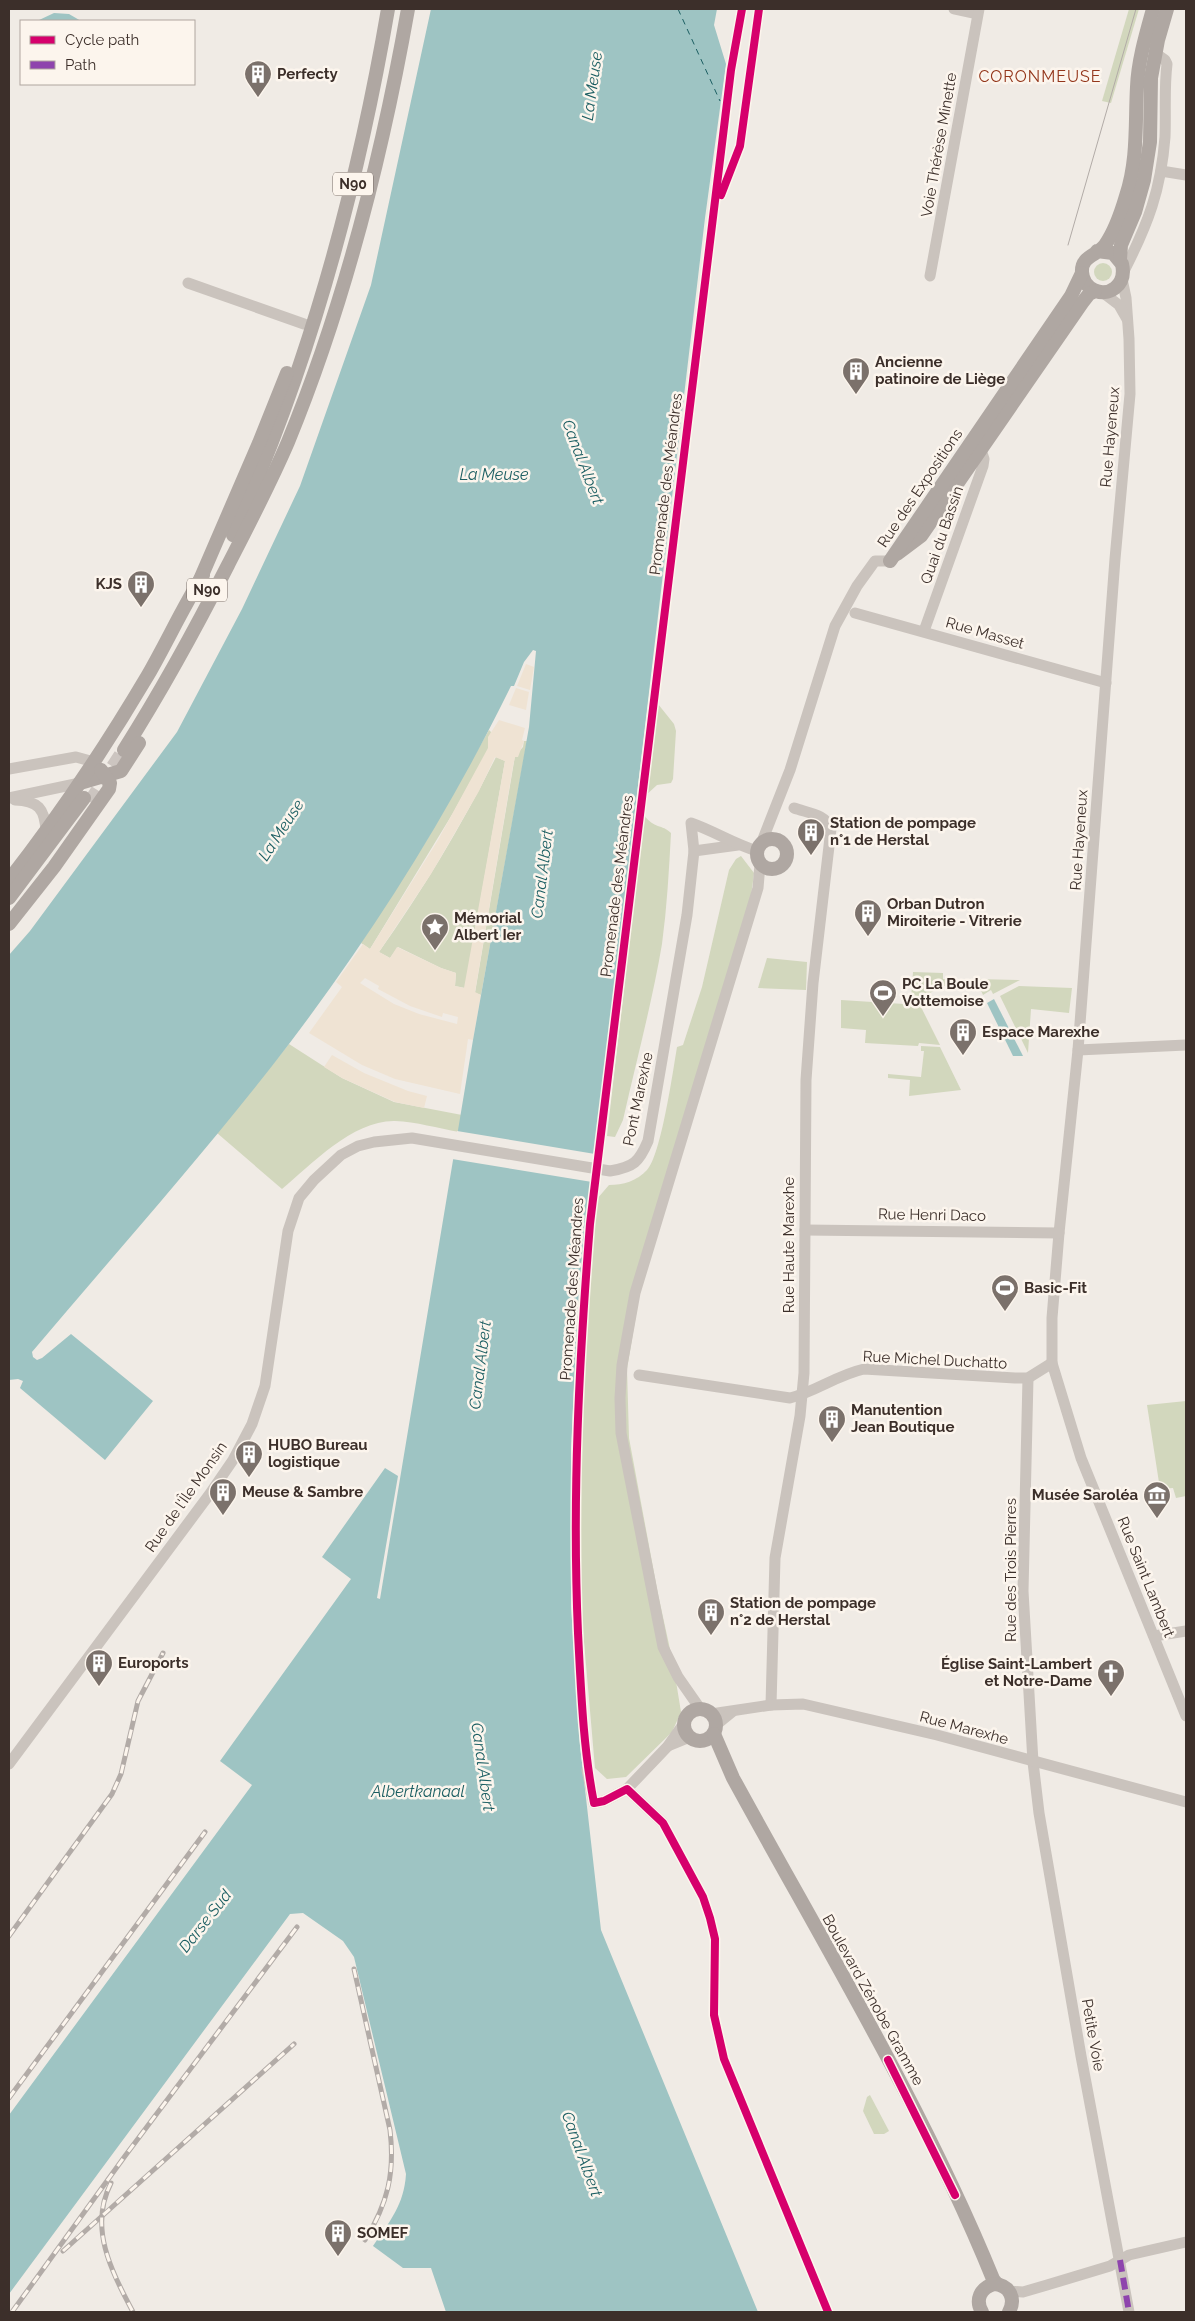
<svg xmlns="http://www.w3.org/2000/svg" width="1195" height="2321" viewBox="0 0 1195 2321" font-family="Raleway,sans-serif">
<rect width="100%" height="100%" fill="#f0ebe5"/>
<g fill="#d2d7bd">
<polygon points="1129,9 1139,9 1111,103 1102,101"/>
<circle cx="1103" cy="272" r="9"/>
<polygon points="658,704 674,724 676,731 673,779 671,783 657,785 645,796"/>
<polygon points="489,730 491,732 489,748 453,813 370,949 361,943 428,838"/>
<polygon points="524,741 527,741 481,995 475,993 515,756 523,747"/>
<path d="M496 757 505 761 465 988 455 986 456 973 441 968 398 947 390 958 379 952C423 890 462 825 496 757Z"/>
<path d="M644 815C654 829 662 824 671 833 669 870 667 907 662 944 652 1003 636 1062 623 1120L615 1137 607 1136Z"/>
<path d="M741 856 754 873 745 944 640 1291 627 1369 629 1438 658 1594 673 1663 681 1712 672 1732 626 1777 607 1779 595 1768 581 1607V1449L593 1224 597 1199 609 1185C623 1185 637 1181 647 1170 661 1156 673 1071 677 1047L683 1045 702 987 729 870 736 859Z"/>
<polygon points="767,958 807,962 806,990 758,988"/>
<polygon points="913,972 943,973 943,979 950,979 951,983 919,998 911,998"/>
<polygon points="976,979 1020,980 993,994 991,990 983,995"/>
<polygon points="1019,986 1072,988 1069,1013 1031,1009 1028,1053 1000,996"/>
<polygon points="841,1000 920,1005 940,1045 919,1043 918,1046 865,1043 866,1030 841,1028"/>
<path d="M289 1044 342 1078 394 1102 462 1115 459 1132C438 1128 416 1122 395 1121 353 1120 312 1164 282 1189L217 1133Z"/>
<polygon points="921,1046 940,1047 961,1090 909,1096 910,1080 888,1078 888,1074 921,1077 924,1051 921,1051"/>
<polygon points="1186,1401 1186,1496 1176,1498 1173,1488 1160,1489 1147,1405"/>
<polygon points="870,2095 889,2131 884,2134 874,2134 863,2111 867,2097"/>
</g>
<g fill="#efe3d3" fill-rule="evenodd">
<polygon points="526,664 534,667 530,690 517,686"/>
<polygon points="516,688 529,692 526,710 509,705"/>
<path d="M499 720 525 728 522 740 524 741 518 757H515L513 766 475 992 481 995 473 1040 468 1039 460 1094 395 1079 362 1065 309 1033 342 987 336 982 363 944 370 949 438 840 488 748V737ZM495 757 505 761 464 988 455 986 456 973 441 968 397 947 390 958 379 952 431 874 479 791ZM365 978 379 986 378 989 410 1006 442 1017 443 1013 458 1017 457 1024 419 1014 394 1004 360 983Z"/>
<polygon points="332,1055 364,1073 408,1091 427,1096 424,1108 395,1102 342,1078 324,1067"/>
</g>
<g fill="#9ec4c3">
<path d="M431 9H717L714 25 726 64 705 218 579 1285 571 1449V1605L580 1745 601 1930 758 2312H446L431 2268H403L373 2246C390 2221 404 2205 406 2174L354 1957 343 1941 303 1913 290 1914 9 2294V2115L252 1785 220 1761 351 1579 322 1557 385 1468 398 1476 377 1598 380 1599 473 1040 529 727 536 651 533 650 524 662 514 686H511C450 811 374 932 289 1044 208 1150 118 1250 32 1352L33 1357 37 1360 42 1358 71 1334 153 1401 105 1460 20 1388 23 1381 18 1379 9 1380V955L30 931 177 732 242 609 300 486 371 285Z"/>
<polygon points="54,13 69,14 81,21 37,21"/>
<polygon points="994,999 1023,1056 1013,1056 987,1003"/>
</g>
<polygon fill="#f0ebe5" points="457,1131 595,1154 592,1182 452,1159"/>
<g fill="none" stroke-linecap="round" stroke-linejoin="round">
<polyline stroke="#1b5e62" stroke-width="1" stroke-dasharray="6 5" stroke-linecap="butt" points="678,9 720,101"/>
<polyline stroke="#ccc5c0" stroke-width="14" stroke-dasharray="14 7" stroke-linecap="butt" points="90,802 124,750"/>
<g stroke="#cac3bd" stroke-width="11">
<polyline points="954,9 977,14"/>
<polyline points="1161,171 1186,175"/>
<path d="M1124 271C1148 224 1161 190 1165 137 1166 112 1164 88 1167 64L1165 60 1155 53"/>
<polyline points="930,276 979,9"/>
<polyline points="1122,279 1126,298 1129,339 1130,394 1115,559 1078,1050 1059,1233 1052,1318 1052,1363 1081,1458 1186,1716"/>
<polyline points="188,283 304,324"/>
<polyline points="1102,292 1119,305 1127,319"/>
<polyline points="855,613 1106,683"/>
<polyline points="924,631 983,466 984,459 981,450"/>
<polyline points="9,769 76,757 94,762"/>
<polyline points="9,798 80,783"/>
<path d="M15 800C38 801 45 808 46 832"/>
<polyline points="761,844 790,770 835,626 857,586 875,561 890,561"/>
<polyline points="694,851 738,845"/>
<polyline points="1078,1050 1186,1045"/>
<polyline points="805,1230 1059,1233"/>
<path d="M639 1375 790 1398C815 1392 837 1375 864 1369L1015 1378H1028L1052 1363"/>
<polyline points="1028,1378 1023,1591 1033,1762 1039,1813 1081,2056 1129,2312"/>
<polyline points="1154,1636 1186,1631"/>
<path d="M771 1705 775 1558 800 1416 804 1373 806 1080 813 983 831 829C826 814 808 813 794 808"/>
<polyline points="701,1710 678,1677 663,1647 621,1433 620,1398 622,1365 635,1293 758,888 760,864"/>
<polyline points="711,1714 771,1705 803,1704 937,1735 1186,1802"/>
<polyline points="716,1725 732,1712"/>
<polyline points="668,1746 690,1737"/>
<path d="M9 1764 209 1495 233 1460 252 1424 265 1386 288 1231 299 1198 314 1180 341 1155 358 1146 374 1142 412 1138 610 1171C634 1167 639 1162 648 1141L687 915 694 851 691 823C714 831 734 844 757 851"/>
<polyline points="587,1770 594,1803 604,1801 627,1789 663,1823"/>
<polyline points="627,1789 668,1746 685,1722"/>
<polyline points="1009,2291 1023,2292 1047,2285 1110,2266 1129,2255 1186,2242"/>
</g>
<g stroke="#afa7a2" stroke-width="14">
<path d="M1097 251 1113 253 1122 264C1124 273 1123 282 1115 288 1102 298 1083 289 1082 272 1081 256 1097 256 1105 245 1115 231 1121 213 1126 196 1138 160 1135 124 1137 87 1138 61 1146 34 1153 9"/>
<polyline points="1120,259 1121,245 1135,212 1144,180 1150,142 1151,78 1158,40 1167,9"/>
<path d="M233 535C309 367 357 190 388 9"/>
<polyline points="897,554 921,536 1082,303 1089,294 1095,291"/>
<polyline points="890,561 1071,296 1082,273"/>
<polyline points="199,582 259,443 287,373"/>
<path d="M124 750C162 690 196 628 228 565 249 524 270 484 288 442 345 303 382 156 408 9"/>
<polyline points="80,783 121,771 139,743"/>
<circle cx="772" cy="854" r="15"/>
<path d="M9 880C60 815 106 746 148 675 167 642 183 607 203 575"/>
<polyline points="9,898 84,798"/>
<polyline points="9,924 54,867 109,789 110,783 101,770"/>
<circle cx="700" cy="1725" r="16"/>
<path d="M714 1734 733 1778C823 1943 922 2105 993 2279L997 2284"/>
<path d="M982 2312C975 2300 980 2288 994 2284 1010 2285 1016 2299 1009 2312"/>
</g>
<polyline stroke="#b2aba7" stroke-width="1" points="1068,245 1136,9"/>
<g stroke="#b2aba7" stroke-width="5">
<g id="rail">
<polyline points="9,1936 112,1794 121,1774 138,1701 163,1653"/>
<path d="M354 1969 390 2130C395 2173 388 2203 365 2240"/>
<polyline points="9,2098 205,1832"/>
<path d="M111 2183C88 2228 112 2272 133 2312"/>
<polyline points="63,2251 294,2044"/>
<polyline points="12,2312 125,2156 297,1927"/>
</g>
</g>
<use href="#rail" stroke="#fcf5ed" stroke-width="3" stroke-dasharray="9" stroke-linecap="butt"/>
<polyline stroke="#8e44ad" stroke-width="6" stroke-dasharray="12 6" stroke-linecap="butt" points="1120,2260 1129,2312"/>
<g stroke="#fcf5ed" stroke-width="11">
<g id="cycleway">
<path d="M742 9 731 70 590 1224C579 1361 572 1497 578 1633 581 1690 583 1747 594 1803L604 1801 627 1789 663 1823 703 1897 710 1918 715 1939 714 2015 724 2059 828 2312"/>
<polyline points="721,195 740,146 759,9"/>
<polyline points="888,2060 955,2195"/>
</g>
</g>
<use href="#cycleway" stroke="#d6006c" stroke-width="8"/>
</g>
<defs>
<g id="building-pin" transform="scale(1.4375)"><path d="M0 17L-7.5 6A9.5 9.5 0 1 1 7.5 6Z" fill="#7b716b" stroke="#fcf5ed"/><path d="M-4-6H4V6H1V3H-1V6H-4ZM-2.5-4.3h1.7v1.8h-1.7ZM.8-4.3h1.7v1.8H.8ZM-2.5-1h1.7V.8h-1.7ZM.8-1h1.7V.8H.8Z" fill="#fff"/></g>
<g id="sight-pin" transform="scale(1.4375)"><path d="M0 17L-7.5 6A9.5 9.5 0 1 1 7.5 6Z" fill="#7b716b" stroke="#fcf5ed"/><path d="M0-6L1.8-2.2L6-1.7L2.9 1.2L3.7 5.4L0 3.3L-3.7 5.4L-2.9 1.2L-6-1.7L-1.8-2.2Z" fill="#fff"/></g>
<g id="stadium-pin" transform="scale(1.4375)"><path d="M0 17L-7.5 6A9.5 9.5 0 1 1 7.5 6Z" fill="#7b716b" stroke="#fcf5ed"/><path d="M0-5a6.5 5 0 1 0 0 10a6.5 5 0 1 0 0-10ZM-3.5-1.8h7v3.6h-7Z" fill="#fff"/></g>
<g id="museum-pin" transform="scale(1.4375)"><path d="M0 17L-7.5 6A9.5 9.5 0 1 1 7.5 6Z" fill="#7b716b" stroke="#fcf5ed"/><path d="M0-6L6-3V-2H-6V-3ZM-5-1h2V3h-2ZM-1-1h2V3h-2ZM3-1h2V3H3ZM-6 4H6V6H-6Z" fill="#fff"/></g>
<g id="church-pin" transform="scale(1.4375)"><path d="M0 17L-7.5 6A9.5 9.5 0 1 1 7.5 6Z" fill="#7b716b" stroke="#fcf5ed"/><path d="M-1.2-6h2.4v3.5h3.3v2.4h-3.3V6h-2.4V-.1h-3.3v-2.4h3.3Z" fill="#fff"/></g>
</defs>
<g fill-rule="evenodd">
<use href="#building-pin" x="258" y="74"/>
<use href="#building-pin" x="856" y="371"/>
<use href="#building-pin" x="141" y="584"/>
<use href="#building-pin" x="811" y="832"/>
<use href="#building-pin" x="868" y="913"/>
<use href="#sight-pin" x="435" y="927"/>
<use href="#stadium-pin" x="883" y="993"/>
<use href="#building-pin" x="963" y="1032"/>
<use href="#stadium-pin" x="1005" y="1288"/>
<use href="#building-pin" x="832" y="1419"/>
<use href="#building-pin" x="249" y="1454"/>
<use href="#building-pin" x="223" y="1492"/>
<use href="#museum-pin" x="1157" y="1495"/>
<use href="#building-pin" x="711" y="1612"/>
<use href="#building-pin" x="99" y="1663"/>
<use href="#church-pin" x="1111" y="1673"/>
<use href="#building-pin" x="338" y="2233"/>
</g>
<g text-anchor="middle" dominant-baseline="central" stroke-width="5" stroke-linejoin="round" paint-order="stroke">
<g fill="#fcf5ed" stroke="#766a64" stroke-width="1">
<rect x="333" y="172.5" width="40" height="23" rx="4"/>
<rect x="187" y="578.5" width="40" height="23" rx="4"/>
</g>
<g font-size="14" font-weight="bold" fill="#3c2f2a">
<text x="353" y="184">N90</text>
<text x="207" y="590">N90</text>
</g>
<g font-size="15" font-weight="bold" fill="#3c2f2a" stroke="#fcf5ed" text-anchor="start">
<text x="277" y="74">Perfecty</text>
<text x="875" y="362">Ancienne<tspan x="875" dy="17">patinoire de Liège</tspan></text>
<text x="122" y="584" text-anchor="end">KJS</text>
<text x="830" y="823">Station de pompage<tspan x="830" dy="17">n°1 de Herstal</tspan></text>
<text x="887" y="904">Orban Dutron<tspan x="887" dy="17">Miroiterie - Vitrerie</tspan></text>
<text x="454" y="918">Mémorial<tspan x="454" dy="17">Albert Ier</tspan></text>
<text x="902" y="984">PC La Boule<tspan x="902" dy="17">Vottemoise</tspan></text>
<text x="982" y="1032">Espace Marexhe</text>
<text x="1024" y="1288">Basic-Fit</text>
<text x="851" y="1410">Manutention<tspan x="851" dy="17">Jean Boutique</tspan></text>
<text x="268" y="1445">HUBO Bureau<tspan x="268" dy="17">logistique</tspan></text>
<text x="242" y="1492">Meuse &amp; Sambre</text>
<text x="1138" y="1495" text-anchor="end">Musée Saroléa</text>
<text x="730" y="1603">Station de pompage<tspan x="730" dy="17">n°2 de Herstal</tspan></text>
<text x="118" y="1663">Euroports</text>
<text x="1092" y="1664" text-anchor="end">Église Saint-Lambert<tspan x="1092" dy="17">et Notre-Dame</tspan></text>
<text x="357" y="2233">SOMEF</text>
</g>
<g font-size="15" fill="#3c2f2a" stroke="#fcf5ed">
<text transform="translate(939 145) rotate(-80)">Voie Thérèse Minette</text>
<text transform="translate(1110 437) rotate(-85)">Rue Hayeneux</text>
<text transform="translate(666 484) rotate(-83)">Promenade des Méandres</text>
<text transform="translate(920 488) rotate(-56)">Rue des Expositions</text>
<text transform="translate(942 535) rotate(-71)">Quai du Bassin</text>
<text transform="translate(985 633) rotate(16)">Rue Masset</text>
<text transform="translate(1079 840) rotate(-86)">Rue Hayeneux</text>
<text transform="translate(617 886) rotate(-83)">Promenade des Méandres</text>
<text transform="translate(638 1099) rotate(-78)">Pont Marexhe</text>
<text transform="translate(932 1215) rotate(1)">Rue Henri Daco</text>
<text transform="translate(789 1245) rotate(-90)">Rue Haute Marexhe</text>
<text transform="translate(572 1289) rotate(-86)">Promenade des Méandres</text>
<text transform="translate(935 1360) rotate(3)">Rue Michel Duchatto</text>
<text transform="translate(186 1497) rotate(-55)">Rue de l'Île Monsin</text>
<text transform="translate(1011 1570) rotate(-90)">Rue des Trois Pierres</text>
<text transform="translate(1146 1577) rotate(68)">Rue Saint Lambert</text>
<text transform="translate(964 1728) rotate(15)">Rue Marexhe</text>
<text transform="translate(873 2000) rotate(61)">Boulevard Zénobe Gramme</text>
<text transform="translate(1093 2035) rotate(80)">Petite Voie</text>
</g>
<g font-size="16" letter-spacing="1" fill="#93361b" stroke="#fcf5ed">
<text x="1040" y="76">CORONMEUSE</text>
</g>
<g font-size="16" font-style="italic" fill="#1b5e62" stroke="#fcf5ed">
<text transform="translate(592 86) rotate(-82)">La Meuse</text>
<text transform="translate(583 462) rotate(69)">Canal Albert</text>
<text x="494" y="474">La Meuse</text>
<text transform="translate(281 830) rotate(-57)">La Meuse</text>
<text transform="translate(542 874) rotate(-83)">Canal Albert</text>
<text transform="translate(480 1365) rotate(-83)">Canal Albert</text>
<text transform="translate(483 1767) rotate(82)">Canal Albert</text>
<text x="418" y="1791">Albertkanaal</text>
<text transform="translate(205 1921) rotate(-52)">Darse Sud</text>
<text transform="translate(582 2154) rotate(70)">Canal Albert</text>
</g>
</g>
<rect width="1195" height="2321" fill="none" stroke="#3c2f2a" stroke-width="20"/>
<rect x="20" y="20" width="175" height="65" fill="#fcf5ed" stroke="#afa69f"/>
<rect x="30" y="36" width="25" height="8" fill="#d6006c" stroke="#afa69f"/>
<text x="65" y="45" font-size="15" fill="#3c2f2a">Cycle path</text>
<rect x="30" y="61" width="25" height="8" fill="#8e44ad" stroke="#afa69f"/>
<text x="65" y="70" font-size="15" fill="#3c2f2a">Path</text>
</svg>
